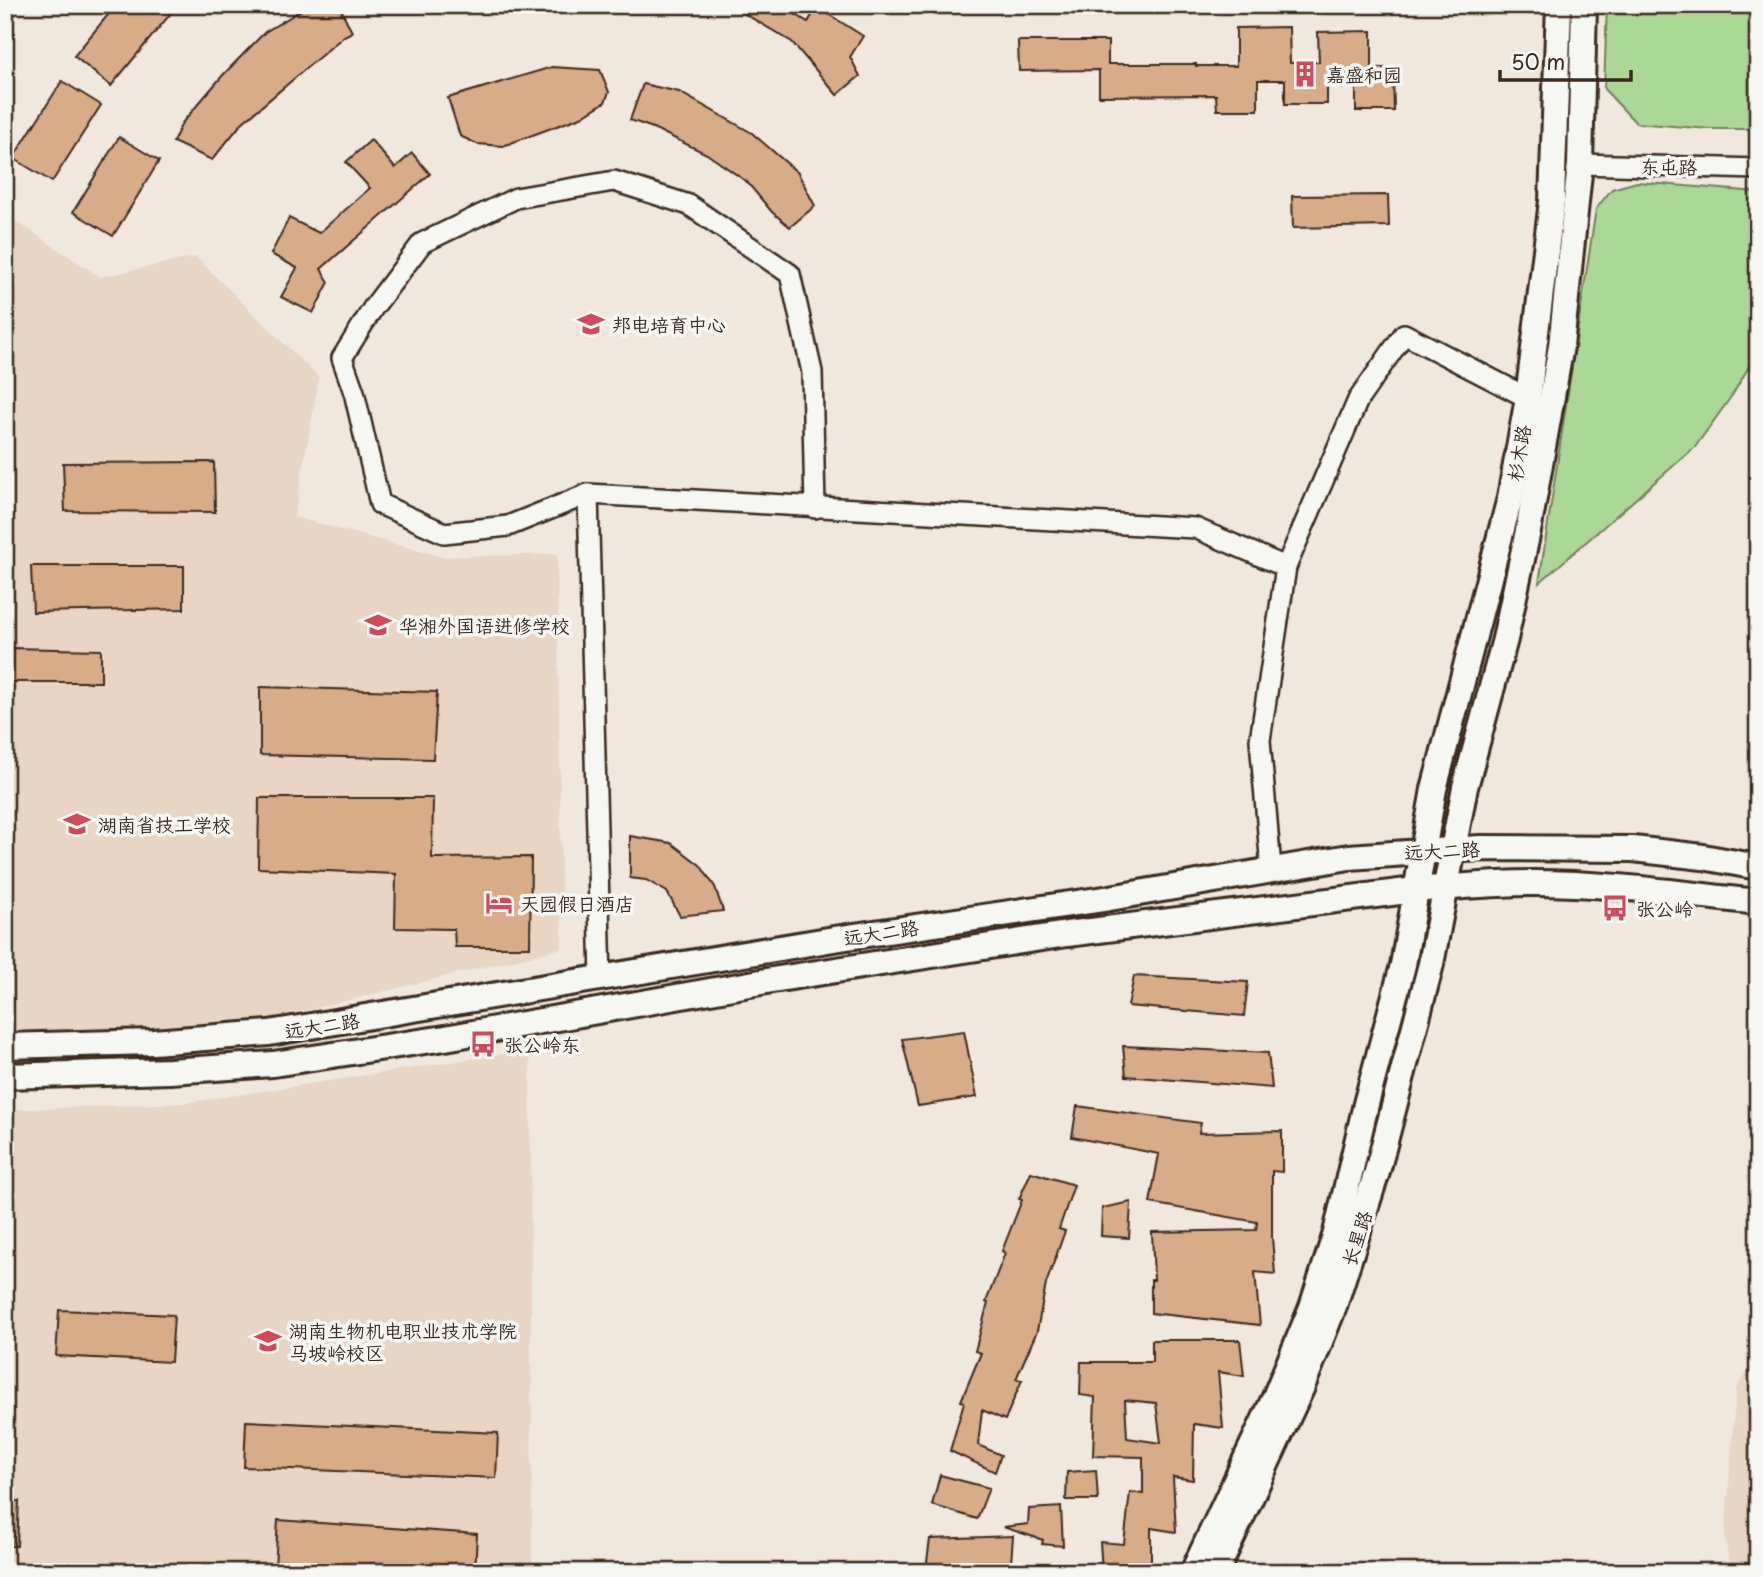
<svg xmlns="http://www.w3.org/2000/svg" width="1763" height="1577" viewBox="0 0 1763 1577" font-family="'Playpen Sans','LXGW WenKai TC',sans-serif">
<rect width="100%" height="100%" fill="#f0e7dd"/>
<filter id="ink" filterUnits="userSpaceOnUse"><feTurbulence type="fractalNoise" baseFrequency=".0143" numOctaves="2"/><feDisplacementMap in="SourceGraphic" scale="14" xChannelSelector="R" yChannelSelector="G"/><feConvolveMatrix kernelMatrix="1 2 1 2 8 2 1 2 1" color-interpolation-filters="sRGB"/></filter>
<g filter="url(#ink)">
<g fill="#e8d5c4">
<polygon points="5,214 100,277 196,257 319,378 294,517 443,557 557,554 562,948 185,1040 5,1037"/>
<polygon points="530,1050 532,1572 5,1572 5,1110 185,1103"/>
<polygon points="1758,1327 1758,1572 1735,1572 1729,1562 1725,1537 1736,1389 1748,1370"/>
</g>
<g fill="#abd896" stroke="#73815a" stroke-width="2">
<polygon points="1607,5 1758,5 1758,129 1710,129 1636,123 1604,89"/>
<polygon points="1637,182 1757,192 1758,351 1733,394 1695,447 1539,583 1596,209 1612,189"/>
</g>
<g fill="#d7ac89" stroke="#3b2a1e" stroke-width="2" fill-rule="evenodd">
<polygon points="116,5 163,5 172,12 111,86 74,56"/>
<polygon points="310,5 339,5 352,32 344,36 242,123 212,160 173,142 182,123 223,75 265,32"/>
<polygon points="730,5 780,5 808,22 817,7 863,36 850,57 860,76 837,95 792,42"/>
<polygon points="1289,27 1290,63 1319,62 1318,32 1372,31 1372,68 1393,68 1394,111 1356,111 1356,84 1327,85 1327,104 1285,104 1285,80 1258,80 1258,110 1217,110 1216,95 1099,96 1099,70 1019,71 1018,41 1108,41 1108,64 1196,64 1196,66 1236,66 1236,28"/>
<polygon points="552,67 600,70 609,92 605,102 581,117 503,146 477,144 460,136 448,98"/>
<polygon points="62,81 101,105 52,182 13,158"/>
<polygon points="643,84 679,92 752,133 798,173 815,206 790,227 772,212 747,182 707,154 653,128 630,120"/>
<polygon points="119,137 159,161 113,236 73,212"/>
<polygon points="371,140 395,168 412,153 430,174 321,269 329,282 313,313 281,297 297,268 271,254 289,218 319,233 370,188 346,162"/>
<polygon points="1388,195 1389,226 1293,228 1292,196"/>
<polygon points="214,462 215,512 65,511 63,463"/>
<polygon points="31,566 184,566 184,609 33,612"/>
<polygon points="10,648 101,650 101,682 11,682"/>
<polygon points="260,687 437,692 433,759 260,755"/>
<polygon points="259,798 433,798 432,858 531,857 530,947 455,947 454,929 395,928 396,874 258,868"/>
<polygon points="630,836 671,843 700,865 715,887 723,911 680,916 667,892 646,880 630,878"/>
<polygon points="1134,976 1248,982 1244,1016 1128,1006"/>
<polygon points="964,1031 977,1097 918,1106 902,1039"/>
<polygon points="1123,1046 1268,1053 1272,1088 1126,1076"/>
<polygon points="1077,1106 1201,1123 1199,1133 1282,1131 1282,1172 1272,1171 1272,1237 1275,1274 1255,1272 1260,1325 1151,1313 1151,1280 1154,1280 1152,1232 1256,1230 1257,1222 1150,1203 1159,1154 1072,1137"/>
<polygon points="1031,1172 1074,1185 1059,1229 1065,1231 1046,1284 1037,1331 1016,1379 1022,1380 1005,1420 982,1410 978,1445 1001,1455 995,1472 950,1451 964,1402 961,1401 981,1353 975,1351 988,1303 986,1302 1005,1253 1002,1251 1022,1200 1019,1199"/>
<polygon points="1131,1202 1129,1238 1101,1236 1102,1208"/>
<polygon points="59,1310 174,1315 171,1362 56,1356"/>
<path d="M1152 1340H1240L1244 1376 1218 1372 1223 1428 1194 1424 1193 1480 1173 1477 1176 1532 1151 1528V1572L1102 1571 1100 1542 1124 1544 1130 1492 1143 1494V1457L1093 1456 1095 1397 1080 1395 1081 1362H1152ZM1125 1400 1156 1403 1161 1443 1127 1438Z"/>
<polygon points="246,1421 498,1433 496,1478 244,1467"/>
<polygon points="1096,1470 1098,1500 1066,1500 1067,1472"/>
<polygon points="940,1475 989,1488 977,1519 932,1505"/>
<polygon points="5,1501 19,1501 17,1546 5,1546"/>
<polygon points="1061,1507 1063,1546 1042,1544 1043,1540 1003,1527 1028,1524 1029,1509"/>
<polygon points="278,1520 477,1534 475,1572 340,1572 275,1567"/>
<polygon points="1013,1536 1011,1563 972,1564 972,1568 926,1569 930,1539"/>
</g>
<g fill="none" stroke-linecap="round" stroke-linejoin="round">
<g stroke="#3b2a1e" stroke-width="24">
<g id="minor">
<polyline points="1580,164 1758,169"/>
<polyline points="588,494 601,980"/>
<polyline points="815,508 812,372 790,274 689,205 614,181 516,198 422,243 373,308 342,358 354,392 380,504 444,533 508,526 588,494 1195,528 1286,567"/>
<polyline points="1271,868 1260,740 1286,567 1358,400 1404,334 1528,398"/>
</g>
</g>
<g stroke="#3b2a1e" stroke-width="30">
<g id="major">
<polyline points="5,1046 153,1042 269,1033 834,939 1104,899 1349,857 1480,848 1633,849 1703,857 1758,867"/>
<path d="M5 1076 170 1071 273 1064 445 1038 772 980 1067 934 1415 890C1454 887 1493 883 1533 883 1608 883 1683 894 1758 902"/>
<polyline points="1193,1572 1275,1397 1312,1307 1336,1233 1366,1104 1403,965 1434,789 1510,498 1528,398 1552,201 1559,5"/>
<polyline points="1216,1572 1301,1389 1333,1309 1377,1172 1431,964 1465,787 1505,639 1529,526 1561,346 1580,164 1584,5"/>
</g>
</g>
<use href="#minor" stroke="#f6f6f2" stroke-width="19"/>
<use href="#major" stroke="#f6f6f2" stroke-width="24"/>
</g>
</g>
<defs>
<g id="building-bare" transform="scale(2.1)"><path d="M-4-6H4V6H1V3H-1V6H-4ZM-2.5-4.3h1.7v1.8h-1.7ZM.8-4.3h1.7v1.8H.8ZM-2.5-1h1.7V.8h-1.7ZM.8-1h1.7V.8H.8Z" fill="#d1495b" stroke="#f6f6f2" stroke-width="2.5" paint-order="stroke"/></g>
<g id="school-bare" transform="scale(2.1)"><path d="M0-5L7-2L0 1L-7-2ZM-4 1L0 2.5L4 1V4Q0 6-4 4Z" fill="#d1495b" stroke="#f6f6f2" stroke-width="2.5" paint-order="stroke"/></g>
<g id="hotel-bare" transform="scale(2.1)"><path d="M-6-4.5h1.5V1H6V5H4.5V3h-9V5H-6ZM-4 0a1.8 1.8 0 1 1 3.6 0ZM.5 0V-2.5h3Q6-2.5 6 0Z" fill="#d1495b" stroke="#f6f6f2" stroke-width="2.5" paint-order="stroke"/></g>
<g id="bus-bare" transform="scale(2.1)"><path d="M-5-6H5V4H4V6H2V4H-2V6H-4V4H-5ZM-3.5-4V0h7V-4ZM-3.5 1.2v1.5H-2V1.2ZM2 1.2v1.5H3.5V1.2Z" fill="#d1495b" stroke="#f6f6f2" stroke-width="2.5" paint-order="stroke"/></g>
<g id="university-bare" transform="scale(2.1)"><path d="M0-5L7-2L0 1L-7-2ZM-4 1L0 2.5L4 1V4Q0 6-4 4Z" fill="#d1495b" stroke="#f6f6f2" stroke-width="2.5" paint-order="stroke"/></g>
</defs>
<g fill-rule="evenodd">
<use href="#building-bare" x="1305" y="74"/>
<use href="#school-bare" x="591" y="324"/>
<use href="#school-bare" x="378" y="625"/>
<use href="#school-bare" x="77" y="824"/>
<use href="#hotel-bare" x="499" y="903"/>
<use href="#bus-bare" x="1615" y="908"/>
<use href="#bus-bare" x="483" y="1044"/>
<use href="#university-bare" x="268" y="1341"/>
</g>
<g text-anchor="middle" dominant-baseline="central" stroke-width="7" stroke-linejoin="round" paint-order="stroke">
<g font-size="19" fill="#3b2a1e" stroke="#f6f6f2" text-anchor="start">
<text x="1326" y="74">嘉盛和园</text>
<text x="612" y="324">邦电培育中心</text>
<text x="399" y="625">华湘外国语进修学校</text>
<text x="98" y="824">湖南省技工学校</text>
<text x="520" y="903">天园假日酒店</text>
<text x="1636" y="908">张公岭</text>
<text x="504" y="1044">张公岭东</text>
<text x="289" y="1330">湖南生物机电职业技术学院<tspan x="289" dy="22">马坡岭校区</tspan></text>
</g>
<g font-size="19" fill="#3b2a1e" stroke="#f6f6f2">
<text transform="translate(1669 166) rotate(1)">东屯路</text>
<text transform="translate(1518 453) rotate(-80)">杉木路</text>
<text transform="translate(1442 850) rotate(-3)">远大二路</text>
<text transform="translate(881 932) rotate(-9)">远大二路</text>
<text transform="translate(322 1025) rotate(-9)">远大二路</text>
<text transform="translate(1356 1238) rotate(-72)">长星路</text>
</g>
</g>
<rect width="1763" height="1577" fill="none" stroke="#f6f6f2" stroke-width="28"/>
<rect x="14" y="14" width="1735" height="1549" fill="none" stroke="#3b2a1e" stroke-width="2.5" filter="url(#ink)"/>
<path d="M1500 70v10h131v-10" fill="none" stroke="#3b2a1e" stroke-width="3.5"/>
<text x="1511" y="70" font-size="21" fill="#3b2a1e" stroke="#f6f6f2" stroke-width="5" paint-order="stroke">50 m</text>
</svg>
